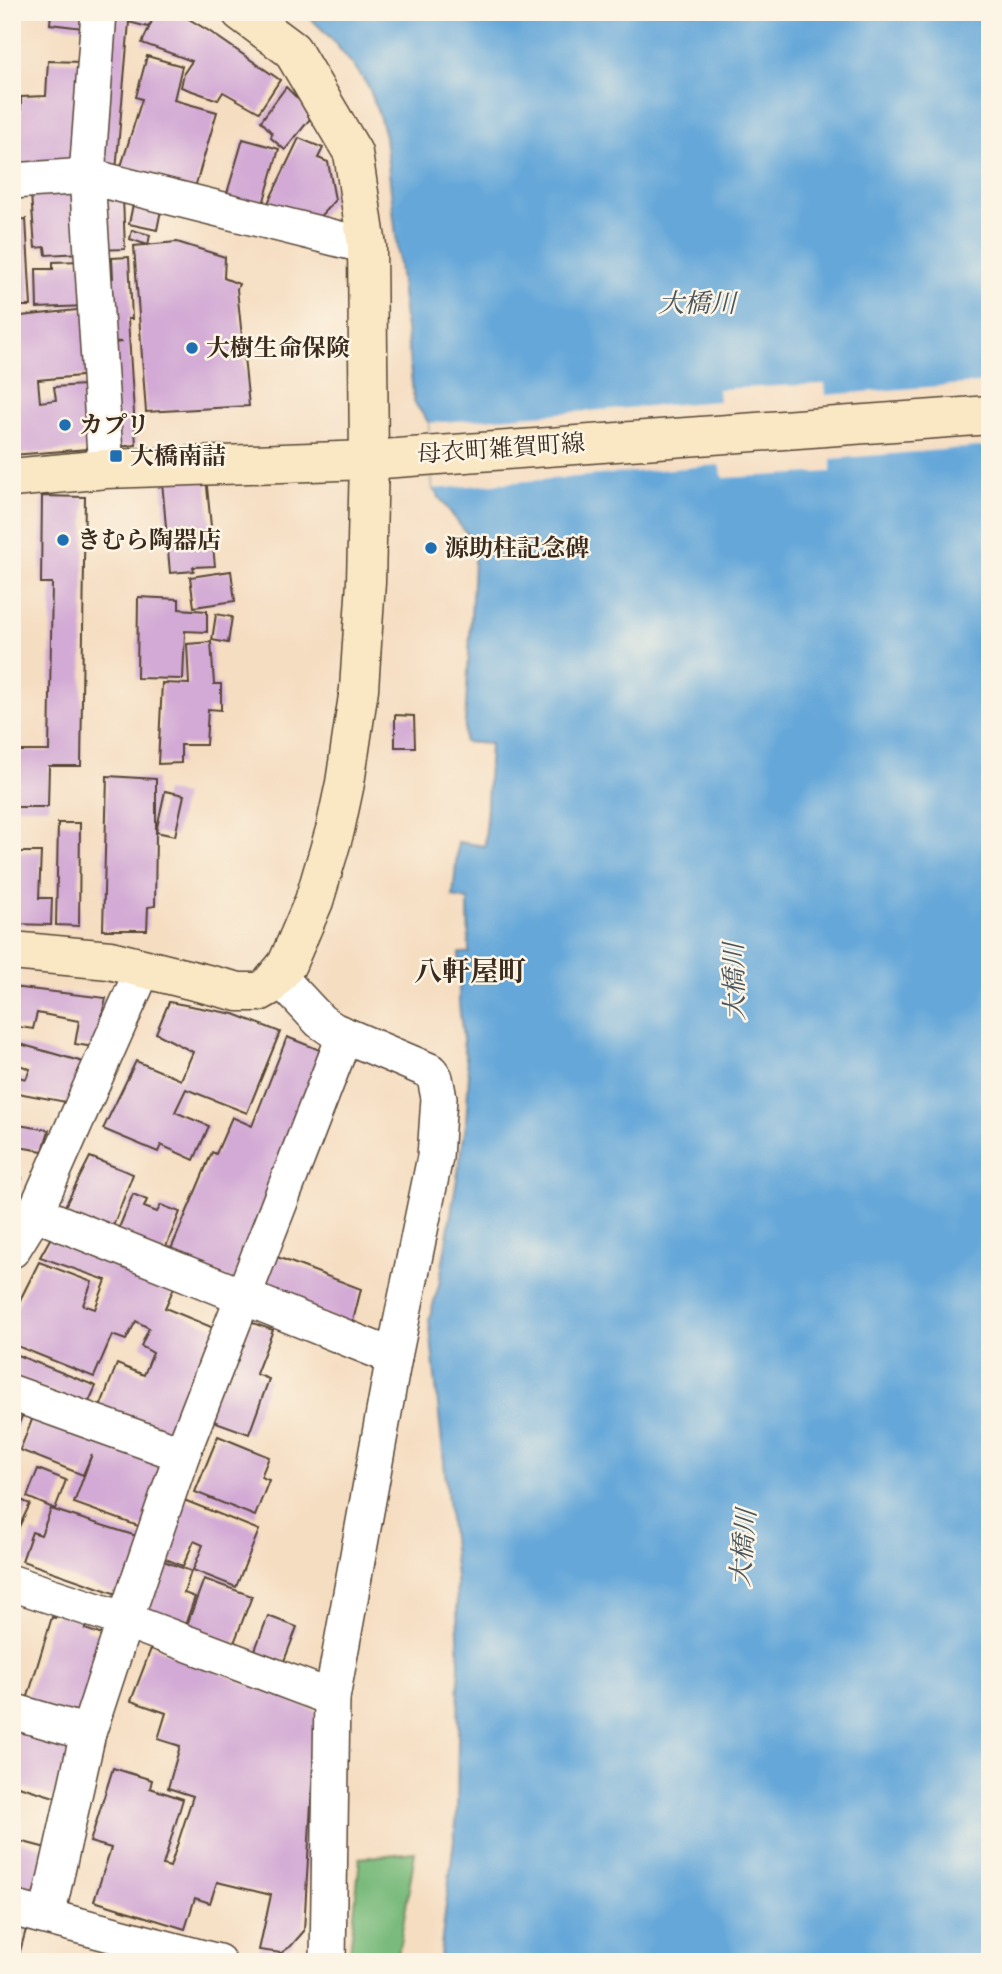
<svg xmlns="http://www.w3.org/2000/svg" width="1002" height="1974" viewBox="0 0 1002 1974" font-family="'IM FELL Double Pica','Noto Serif JP',serif">
<rect width="100%" height="100%" fill="#fcf5e5"/>
<filter id="ink" filterUnits="userSpaceOnUse"><feTurbulence type="fractalNoise" baseFrequency=".0143" numOctaves="2"/><feDisplacementMap in="SourceGraphic" scale="14" xChannelSelector="R" yChannelSelector="G"/><feConvolveMatrix kernelMatrix="1 2 1 2 8 2 1 2 1" color-interpolation-filters="sRGB"/></filter>
<filter id="wash" filterUnits="userSpaceOnUse"><feTurbulence type="fractalNoise" baseFrequency=".00686" numOctaves="4" result="noise"/><feDisplacementMap in="SourceGraphic" scale="28" xChannelSelector="R" yChannelSelector="G"/><feGaussianBlur stdDeviation="1.57" result="paint"/><feColorMatrix in="noise" values="0 0 0 0 0 0 0 0 0 0 0 0 0 0 0 0 0 1.4 0 .05"/><feComposite in="paint" operator="in"/></filter>
<g filter="url(#wash)">
<rect width="100%" height="100%" fill="#f5ddc1"/>
<polygon fill="#7abb7d" stroke="#5a724e" stroke-width="2" points="415,1852 397,1962 349,1962 360,1858"/>
<polygon fill="#65a7d9" stroke="#50687c" stroke-width="2" points="304,12 990,12 990,1962 439,1962 457,1815 459,1664 456,1577 429,1319 439,1285 466,1125 469,1073 464,1048 459,1004 459,953 469,953 468,900 453,897 458,842 485,846 490,744 464,742 475,545 433,489 429,423 414,402 385,136 379,115 369,88 358,71 329,36"/>
<polygon fill="#f5ddc1" points="990,382 990,446 831,459 831,472 723,478 719,465 433,489 429,423 719,401 718,389 825,384 826,395"/>
<g id="blocks">
<g fill="#d3aad5">
<polygon points="51,12 92,12 91,29 50,24"/>
<polygon points="106,12 177,12 209,31 280,80 259,112 223,92 218,100 181,87 184,73 192,61 142,43 152,21 148,27 129,22 116,171 96,167"/>
<polygon points="147,56 182,66 174,100 217,112 194,191 119,173 142,99 136,97"/>
<polygon points="48,61 81,62 80,107 74,107 75,161 21,165 21,97 46,96"/>
<polygon points="286,87 300,101 310,119 285,150 271,138 272,133 261,121"/>
<polygon points="299,138 323,148 318,158 328,162 335,200 315,222 268,203"/>
<polygon points="243,139 279,149 261,211 225,200"/>
<polygon points="76,192 81,253 46,255 45,247 35,248 31,194"/>
<polygon points="92,196 123,197 125,249 96,250"/>
<polygon points="134,199 162,205 157,230 129,224"/>
<polygon points="26,219 31,306 12,306 12,220"/>
<polygon points="132,230 150,235 148,245 130,239"/>
<polygon points="177,242 225,257 224,278 239,284 237,289 249,406 146,412 134,246"/>
<polygon points="129,257 132,319 128,319 136,445 116,447 113,343 122,342 103,341 98,281 113,278 112,258"/>
<polygon points="81,261 86,306 37,308 36,269 53,269 53,262"/>
<polygon points="86,309 91,375 38,380 40,402 56,400 54,387 84,385 88,449 12,455 12,317"/>
<polygon points="206,477 215,566 193,567 194,571 170,573 162,481"/>
<polygon points="42,496 85,497 81,766 49,766 48,807 12,807 12,751 49,751 52,583 41,583"/>
<polygon points="231,571 235,601 194,607 190,577"/>
<polygon points="138,597 179,599 179,609 207,611 207,632 185,631 183,679 137,678"/>
<polygon points="216,614 232,617 228,643 212,640"/>
<polygon points="211,642 214,684 221,684 221,710 208,709 206,745 181,745 181,763 158,764 162,683 189,684 187,644"/>
<polygon points="395,715 414,716 415,747 395,747"/>
<polygon points="107,776 156,779 156,832 165,791 184,795 175,836 156,832 155,906 148,907 147,930 103,930"/>
<polygon points="58,823 80,823 79,926 56,925"/>
<polygon points="12,842 19,842 19,852 41,852 39,898 52,898 51,925 12,924"/>
<polygon points="12,987 106,998 94,1047 75,1044 79,1021 37,1013 33,1029 12,1026"/>
<polygon points="169,1002 234,1014 280,1032 247,1113 186,1089 175,1112 209,1126 194,1160 161,1145 158,1152 103,1129 136,1061 181,1080 193,1052 156,1033"/>
<polygon points="287,1037 325,1052 237,1282 169,1254 212,1152 216,1154 232,1117 252,1126"/>
<polygon points="13,1042 90,1064 71,1103 12,1092 12,1075 26,1079 30,1069 12,1062"/>
<polygon points="12,1124 49,1130 43,1151 12,1146"/>
<polygon points="90,1157 133,1174 110,1234 62,1212"/>
<polygon points="12,1175 22,1178 13,1209 12,1209"/>
<polygon points="133,1194 147,1200 144,1207 157,1212 161,1205 180,1212 163,1254 116,1235"/>
<polygon points="54,1232 176,1283 165,1308 221,1331 181,1441 99,1410 117,1364 144,1375 153,1353 141,1346 149,1328 136,1321 126,1340 112,1335 94,1377 12,1344 12,1316 39,1262 92,1282 83,1305 95,1309 106,1280 40,1257"/>
<polygon points="264,1252 361,1289 352,1325 251,1287"/>
<polygon points="241,1319 273,1330 256,1374 269,1379 249,1434 205,1418"/>
<polygon points="12,1353 96,1386 87,1406 12,1376"/>
<polygon points="12,1396 28,1402 12,1440"/>
<polygon points="38,1405 178,1459 152,1531 74,1503 92,1454 83,1475 20,1450"/>
<polygon points="218,1436 269,1457 261,1477 269,1480 255,1516 195,1492"/>
<polygon points="38,1469 66,1480 55,1509 27,1497"/>
<polygon points="12,1496 30,1504 16,1533 12,1531"/>
<polygon points="179,1498 259,1530 236,1587 193,1570 203,1545 194,1541 183,1566 156,1555"/>
<polygon points="51,1509 149,1540 128,1598 22,1561 32,1532 41,1535"/>
<polygon points="155,1558 191,1571 184,1593 195,1597 185,1625 136,1607"/>
<polygon points="204,1579 252,1596 234,1643 187,1625"/>
<polygon points="60,1609 89,1621 85,1629 108,1637 82,1722 26,1703 52,1617 55,1618"/>
<polygon points="268,1616 297,1627 284,1661 255,1650"/>
<polygon points="152,1646 316,1711 304,1931 291,1946 281,1953 259,1950 271,1895 217,1882 210,1903 195,1898 185,1929 94,1901 111,1848 90,1842 113,1768 152,1780 150,1788 183,1799 163,1865 170,1867 193,1796 168,1788 180,1746 158,1739 166,1713 131,1701"/>
<polygon points="12,1717 83,1740 64,1800 12,1784"/>
<polygon points="12,1839 50,1849 37,1900 12,1894"/>
<polygon points="12,1922 27,1926 17,1962 12,1962"/>
<polygon points="121,1947 176,1962 118,1962"/>
</g>
</g>
</g>
<g filter="url(#ink)">
<use href="#blocks" fill-opacity="0" stroke="#574536" stroke-width="2"/>
<g fill="none" stroke-linecap="round" stroke-linejoin="round">
<g stroke="#574536" stroke-width="38">
<g id="street">
<polyline points="99,12 87,176 106,469"/>
<polyline points="12,181 87,176 367,246"/>
<polyline points="278,976 320,1021 333,1030 430,1071 435,1078 439,1098 435,1157 394,1357 332,1698 328,1962"/>
<polyline points="35,1213 394,1357"/>
<polyline points="12,1250 35,1213 143,969"/>
<polyline points="12,1393 182,1454"/>
<polyline points="12,1583 125,1620 332,1698"/>
<polyline points="12,1711 88,1733"/>
<polyline points="12,1908 218,1962"/>
<polyline points="47,1916 88,1733 125,1620 182,1454 344,1037"/>
</g>
</g>
<g stroke="#574536" stroke-width="41">
<g id="secondary">
<polyline points="12,478 106,469 369,460 990,415"/>
<polyline points="12,951 110,960 239,992 259,992 268,987 287,964 314,901 335,830 345,783 359,689 366,582 369,460 367,246 353,153 292,50 241,12"/>
</g>
</g>
<use href="#street" stroke="#fff" stroke-width="35"/>
<use href="#secondary" stroke="#fae7c3" stroke-width="38"/>
</g>
</g>
<g fill="#1f6fb2" stroke="#fcf5e5" stroke-width="2.5">
<circle cx="192" cy="348" r="7"/>
<circle cx="65" cy="425" r="7"/>
<rect x="109" y="449" width="14" height="14" rx="3.5"/>
<circle cx="63" cy="540" r="7"/>
<circle cx="431" cy="548" r="7"/>
</g>
<g text-anchor="middle" dominant-baseline="central" stroke-width="5" stroke-linejoin="round" paint-order="stroke">
<g font-size="24" font-weight="bold" fill="#3b2a1e" stroke="#fcf5e5" text-anchor="start">
<text x="206" y="348">大樹生命保険</text>
<text x="79" y="425">カプリ</text>
<text x="130" y="456">大橋南詰</text>
<text x="77" y="540">きむら陶器店</text>
<text x="445" y="548">源助柱記念碑</text>
</g>
<g font-size="24" fill="#3b2a1e" stroke="#fcf5e5">
<text transform="translate(501 449) rotate(-4)">母衣町雑賀町線</text>
</g>
<g font-size="26" font-style="italic" fill="#4a565f" stroke="#fcf5e5">
<text x="697" y="304">大橋川</text>
<text transform="translate(735 982) rotate(-91)">大橋川</text>
<text transform="translate(744 1548) rotate(-85)">大橋川</text>
</g>
<g font-size="28" font-weight="bold" fill="#3b2a1e" stroke="#fcf5e5">
<text x="470" y="972">八軒屋町</text>
</g>
</g>
<rect width="1002" height="1974" fill="none" stroke="#fcf5e5" stroke-width="42"/>
</svg>
